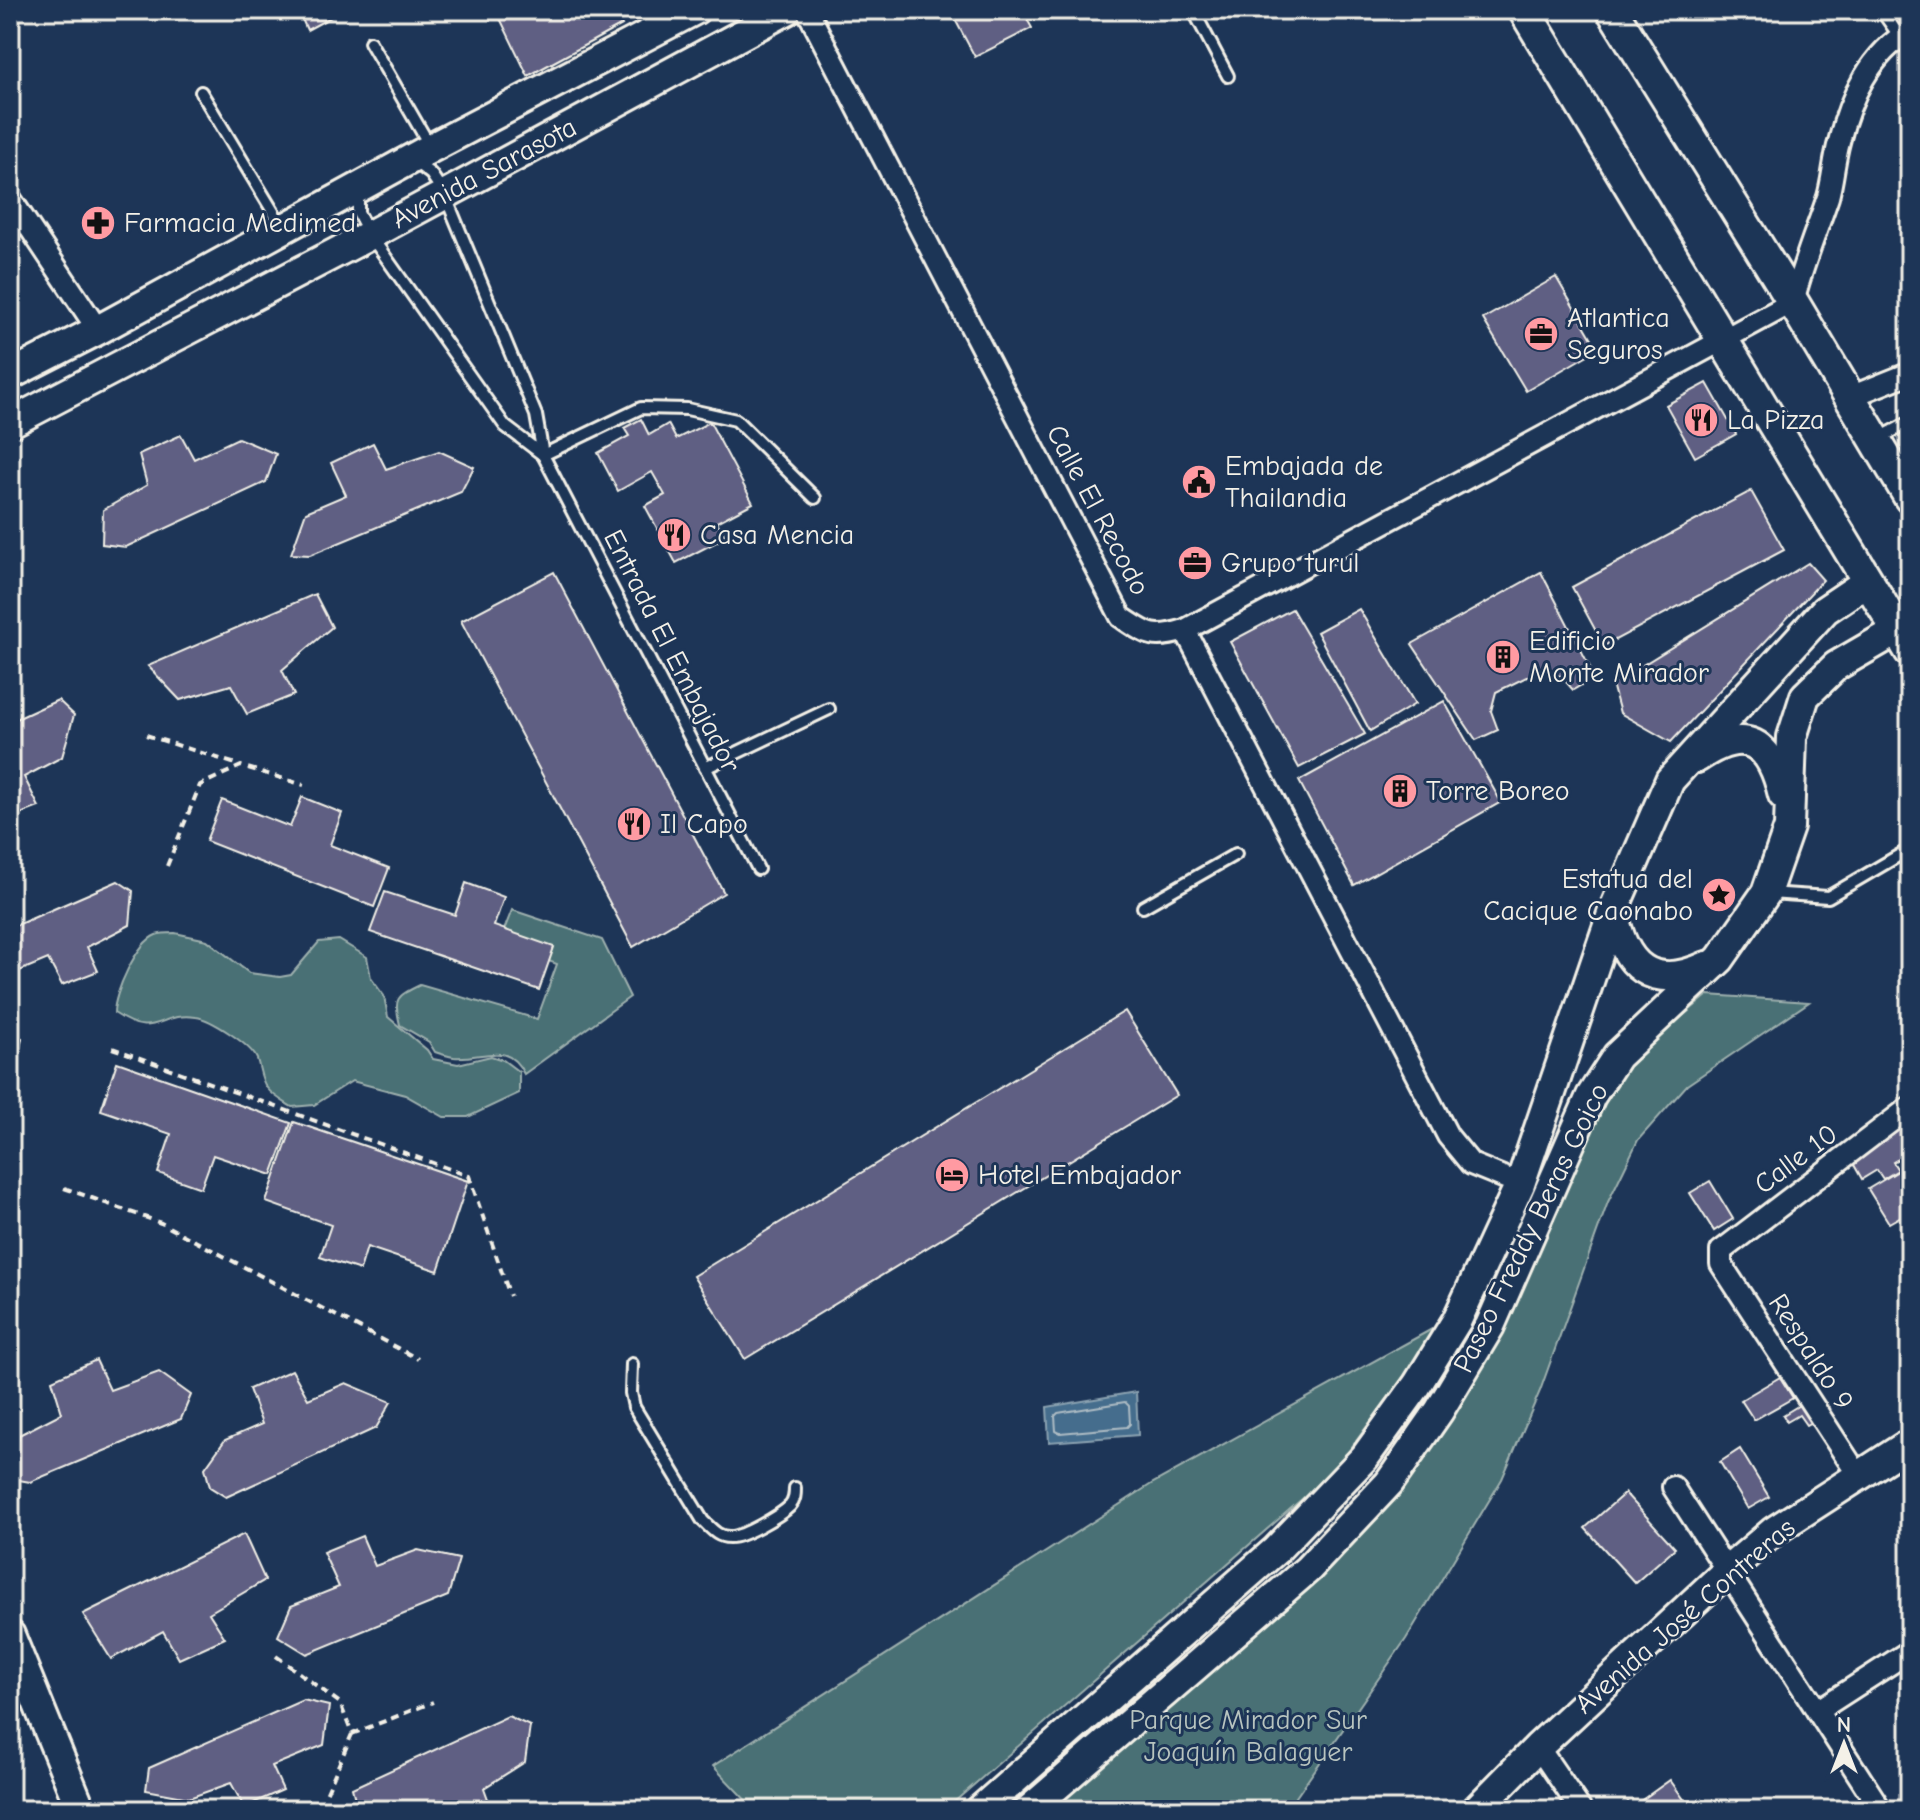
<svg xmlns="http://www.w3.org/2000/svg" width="1920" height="1820" viewBox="0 0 1920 1820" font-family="'Comic Neue',sans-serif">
<rect width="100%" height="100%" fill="#1d3557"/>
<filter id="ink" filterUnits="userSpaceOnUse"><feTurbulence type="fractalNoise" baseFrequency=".0125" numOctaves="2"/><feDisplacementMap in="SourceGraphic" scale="16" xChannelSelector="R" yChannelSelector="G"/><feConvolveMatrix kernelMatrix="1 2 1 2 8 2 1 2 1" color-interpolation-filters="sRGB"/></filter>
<g filter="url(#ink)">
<g fill="#487074" stroke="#9eb0ae" stroke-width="2">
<path d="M512 910 602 940 630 997 524 1074C507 1039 482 1060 454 1057 448 1056 441 1054 435 1052L429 1042 400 1025C394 998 395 997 420 985L537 1019 557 964 499 943Z"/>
<path d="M175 933 207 940 249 973 280 977 291 975 319 942 339 940 367 957 371 978 384 996 388 1017 427 1050 433 1059 458 1064 491 1056 503 1060 519 1072V1093L468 1117H444L405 1095 352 1081 314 1105 292 1107C284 1102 273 1096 267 1088 261 1081 260 1068 257 1059 251 1045 211 1019 196 1017 158 1011 157 1042 114 1013 114 994 136 943 156 935 161 933 169 933 175 933Z"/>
<polygon points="1708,995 1809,1002 1687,1085 1638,1140 1608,1202 1540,1391 1502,1479 1406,1639 1287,1810 1050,1810 1328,1568 1497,1335 1600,1112 1631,1059"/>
<polygon points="1443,1323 1334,1471 945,1810 755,1810 713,1766 1153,1483"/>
</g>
<polygon fill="#456d8d" stroke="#8ba2b1" stroke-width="2" points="1136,1392 1138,1435 1049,1442 1047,1407"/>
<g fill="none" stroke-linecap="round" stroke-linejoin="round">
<polygon stroke="#aebcc4" stroke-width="2" points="1125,1402 1129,1406 1130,1424 1127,1427 1060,1433 1056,1431 1055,1416 1058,1413"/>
</g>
<g fill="#5e5f83" stroke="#f4f1e8" stroke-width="2">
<polygon points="298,10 344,10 307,30"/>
<polygon points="496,10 613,10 622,25 528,76"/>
<polygon points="950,10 1022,10 1032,28 975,57"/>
<polygon points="1556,277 1598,349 1526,391 1483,319"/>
<polygon points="1707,383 1736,434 1695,457 1666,405"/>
<polygon points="641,419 649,435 668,424 676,439 710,422 753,503 717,522 726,537 676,563 645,506 665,495 652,472 618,491 598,453 629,436 624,428"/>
<polygon points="181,435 194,459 238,438 276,454 266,482 126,547 102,544 103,510 147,485 139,454"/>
<polygon points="373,443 386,469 439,451 474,467 461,492 310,555 291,554 306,512 346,495 331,463"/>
<polygon points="1751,491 1784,550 1604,646 1572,587"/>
<polygon points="1808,563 1823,580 1671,742 1620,713 1612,684"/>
<polygon points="554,572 724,893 633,947 461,621"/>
<polygon points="1541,572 1595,677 1573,690 1561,676 1541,670 1496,692 1491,711 1498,730 1476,740 1412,644"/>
<polygon points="315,594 332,627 282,670 294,695 247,714 231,685 180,700 148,666"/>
<polygon points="1292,609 1365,734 1299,768 1230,642"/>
<polygon points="1359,609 1415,704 1370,731 1317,632"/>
<polygon points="58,700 74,715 62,757 24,777 39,807 10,818 10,722"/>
<polygon points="1444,701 1501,802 1354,885 1299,781"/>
<polygon points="302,797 342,813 330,845 389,868 374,907 206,841 222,800 290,827"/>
<polygon points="118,881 133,891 130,925 87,947 98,971 62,985 48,959 10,975 10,928"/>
<polygon points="466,883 504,897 494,926 554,947 539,990 370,932 385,892 455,915"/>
<polygon points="1125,1011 1177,1095 745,1359 693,1276"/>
<polygon points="10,1032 22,1038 15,1076 10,1078"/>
<polygon points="117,1062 291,1123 272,1175 213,1155 201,1188 158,1173 171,1134 101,1110"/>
<polygon points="1910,1120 1910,1152 1893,1162 1898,1170 1883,1179 1877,1170 1862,1179 1849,1156"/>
<polygon points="294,1122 468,1181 438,1271 367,1247 360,1270 320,1257 331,1225 266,1202"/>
<polygon points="1910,1164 1910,1211 1889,1223 1868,1189"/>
<polygon points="1710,1181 1733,1219 1714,1231 1690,1193"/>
<polygon points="96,1360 110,1390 159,1372 191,1395 181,1419 30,1482 13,1479 19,1435 62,1413 52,1380"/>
<polygon points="292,1370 308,1399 346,1383 391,1402 376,1428 226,1497 210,1487 205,1468 225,1440 262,1424 249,1389"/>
<polygon points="1780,1377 1793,1398 1754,1420 1741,1400"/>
<polygon points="1801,1404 1813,1421 1806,1425 1799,1415 1787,1422 1783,1415"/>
<polygon points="1740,1449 1769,1497 1748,1509 1720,1462"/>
<polygon points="1625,1493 1675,1548 1635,1583 1585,1528"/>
<polygon points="244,1534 265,1580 209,1613 225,1638 179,1659 163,1631 111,1659 83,1614"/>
<polygon points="362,1536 375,1566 418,1550 459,1559 448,1596 307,1654 278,1636 291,1606 339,1587 323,1552"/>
<polygon points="303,1700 329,1706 324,1745 272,1766 283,1790 244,1807 231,1783 189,1798 146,1790 149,1768"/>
<polygon points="508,1716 530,1726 525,1762 484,1788 492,1810 358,1810 352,1788"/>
<polygon points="1670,1780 1690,1808 1688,1810 1618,1810 1628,1802 1632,1807"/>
</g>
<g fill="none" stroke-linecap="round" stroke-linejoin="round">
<g stroke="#f4f1e8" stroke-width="16">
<g id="lane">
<polyline points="646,10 657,28"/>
<polyline points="1193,10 1228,76"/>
<polyline points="1881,10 1900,37"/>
<polyline points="370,42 430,146"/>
<polyline points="201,92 283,228"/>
<polyline points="415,162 431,174 445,195 536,415 543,455 758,869"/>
<polyline points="358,191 358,213 370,235 505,426 543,455"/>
<polyline points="1876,440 1910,422"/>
<polyline points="543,455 641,408 687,409 736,420 815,498"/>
<polyline points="705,768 829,709"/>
<polyline points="1768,893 1828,897 1910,849"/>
<polyline points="1143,907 1236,854"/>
<path d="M632 1364 631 1393 634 1407 703 1521C711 1528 717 1537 729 1537 742 1538 781 1515 790 1506 795 1500 795 1494 795 1488"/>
</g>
</g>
<g stroke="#f4f1e8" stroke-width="26">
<g id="street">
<path d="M807 10 1121 617C1148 635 1153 640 1185 630L1793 302C1802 266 1816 232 1828 197 1833 179 1834 160 1839 142 1849 100 1870 53 1910 31"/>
<polyline points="10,198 98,330"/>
<polyline points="1850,397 1910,373"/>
<polyline points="1185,630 1448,1136 1471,1164 1520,1184"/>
<polyline points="1858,1475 1721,1264 1721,1251 1910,1107"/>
<polyline points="1673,1487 1881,1810"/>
<polyline points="1817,1711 1910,1651"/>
<polyline points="1538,1747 1581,1810"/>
</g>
</g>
<g stroke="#f4f1e8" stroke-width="34">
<g id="secondary">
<polyline points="10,375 98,330 431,148 695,10"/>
<polyline points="10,423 370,235 787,10"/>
<path d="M1697 758C1746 725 1770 741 1783 795"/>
<path d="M1613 911C1624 966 1651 992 1707 966"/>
<polyline points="10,1635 81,1810"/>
<polyline points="980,1810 1276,1550 1365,1457 1417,1385 1457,1320 1520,1184 1613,911 1670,780 1825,610 1868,581"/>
<polyline points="1029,1810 1308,1569 1389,1483 1439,1411 1490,1326 1591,1096 1617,1056 1720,959 1766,893 1789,827 1792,737 1805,696 1836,666 1898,630"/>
<polyline points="1476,1810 1538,1747 1727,1571 1774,1531 1910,1443"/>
</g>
</g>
<g stroke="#f4f1e8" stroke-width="36">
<g id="primary">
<polyline points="1524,10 1910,651"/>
<polyline points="1612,10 1793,302 1910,498"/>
</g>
</g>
<g stroke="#f4f1e8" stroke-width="4" stroke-dasharray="8 6" stroke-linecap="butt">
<polyline points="146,735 239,765"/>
<polyline points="167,866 200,785 241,766 304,785"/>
<polyline points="112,1048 469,1176 510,1296"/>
<polyline points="64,1188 161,1223 418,1359"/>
<polyline points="276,1656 340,1703 352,1734 319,1810"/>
<polyline points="352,1734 433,1702"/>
</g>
<use href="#lane" stroke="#1d3557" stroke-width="10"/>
<use href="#street" stroke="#1d3557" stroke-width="20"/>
<use href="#secondary" stroke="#1d3557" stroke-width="28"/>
<use href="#primary" stroke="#1d3557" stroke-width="30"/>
</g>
</g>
<defs>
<g id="pharmacy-disc" transform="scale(1.8)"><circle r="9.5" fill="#ff9aa2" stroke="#1d3557"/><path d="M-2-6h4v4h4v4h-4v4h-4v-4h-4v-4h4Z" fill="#111"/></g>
<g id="office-disc" transform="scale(1.8)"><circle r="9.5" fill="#ff9aa2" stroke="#1d3557"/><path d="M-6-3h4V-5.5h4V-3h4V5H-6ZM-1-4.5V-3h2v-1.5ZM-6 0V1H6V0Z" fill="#111"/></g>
<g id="restaurant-disc" transform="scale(1.8)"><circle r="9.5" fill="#ff9aa2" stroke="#1d3557"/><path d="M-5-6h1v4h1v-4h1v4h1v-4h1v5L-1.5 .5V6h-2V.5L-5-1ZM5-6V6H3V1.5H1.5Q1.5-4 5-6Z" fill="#111"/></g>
<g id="civic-disc" transform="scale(1.8)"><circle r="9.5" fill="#ff9aa2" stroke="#1d3557"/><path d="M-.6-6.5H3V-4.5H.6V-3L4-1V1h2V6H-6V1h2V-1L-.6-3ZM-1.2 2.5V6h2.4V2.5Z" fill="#111"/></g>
<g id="building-disc" transform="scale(1.8)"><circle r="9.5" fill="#ff9aa2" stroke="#1d3557"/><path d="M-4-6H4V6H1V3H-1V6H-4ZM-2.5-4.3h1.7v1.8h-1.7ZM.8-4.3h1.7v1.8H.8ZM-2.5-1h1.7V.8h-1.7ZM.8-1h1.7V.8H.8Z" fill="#111"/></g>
<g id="sight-disc" transform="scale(1.8)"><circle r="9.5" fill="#ff9aa2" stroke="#1d3557"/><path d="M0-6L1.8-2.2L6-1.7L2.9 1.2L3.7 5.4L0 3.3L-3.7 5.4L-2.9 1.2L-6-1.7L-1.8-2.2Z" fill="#111"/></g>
<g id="hotel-disc" transform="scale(1.8)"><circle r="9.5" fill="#ff9aa2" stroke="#1d3557"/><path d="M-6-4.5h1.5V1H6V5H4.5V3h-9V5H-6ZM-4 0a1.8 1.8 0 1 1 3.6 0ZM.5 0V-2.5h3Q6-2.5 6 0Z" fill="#111"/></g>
</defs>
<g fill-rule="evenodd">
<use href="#pharmacy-disc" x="98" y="223"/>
<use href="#office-disc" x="1541" y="334"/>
<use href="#restaurant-disc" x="1701" y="420"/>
<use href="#civic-disc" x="1199" y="482"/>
<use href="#restaurant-disc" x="674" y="535"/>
<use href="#office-disc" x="1195" y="563"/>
<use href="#building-disc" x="1503" y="657"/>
<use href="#building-disc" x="1400" y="791"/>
<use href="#restaurant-disc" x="634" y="824"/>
<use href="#sight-disc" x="1719" y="895"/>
<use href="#hotel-disc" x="952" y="1175"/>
</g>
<g text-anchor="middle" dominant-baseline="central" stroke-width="6" stroke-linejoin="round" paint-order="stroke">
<g font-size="28" fill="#f4f1e8" stroke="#1d3557">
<text transform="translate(484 173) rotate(-28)">Avenida Sarasota</text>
<text transform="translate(1098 510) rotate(62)">Calle El Recodo</text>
<text transform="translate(672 651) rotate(63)">Entrada El Embajador</text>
<text transform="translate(1796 1159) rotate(-37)">Calle 10</text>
<text transform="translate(1531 1228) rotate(-64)">Paseo Freddy Beras Goico</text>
<text transform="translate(1811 1352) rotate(57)">Respaldo 9</text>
<text transform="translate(1685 1616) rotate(-41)">Avenida José Contreras</text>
</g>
<g font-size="28" fill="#f4f1e8" stroke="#1d3557" text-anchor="start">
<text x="124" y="223">Farmacia Medimed</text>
<text x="1567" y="318">Atlantica<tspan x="1567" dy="32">Seguros</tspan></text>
<text x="1727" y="420">La Pizza</text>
<text x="1225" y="466">Embajada de<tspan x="1225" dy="32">Thailandia</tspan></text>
<text x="700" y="535">Casa Mencia</text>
<text x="1221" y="563">Grupo turul</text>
<text x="1529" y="641">Edificio<tspan x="1529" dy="32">Monte Mirador</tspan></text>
<text x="1426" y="791">Torre Boreo</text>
<text x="660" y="824">Il Capo</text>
<text x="1693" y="879" text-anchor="end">Estatua del<tspan x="1693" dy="32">Cacique Caonabo</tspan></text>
<text x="978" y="1175">Hotel Embajador</text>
</g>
<g font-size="28" fill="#b8c4bf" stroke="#1d3557">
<text x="1248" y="1720">Parque Mirador Sur<tspan x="1248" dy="32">Joaquín Balaguer</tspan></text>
</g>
</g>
<rect width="1920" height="1820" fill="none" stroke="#1d3557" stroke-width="40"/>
<rect x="20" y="20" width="1880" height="1780" fill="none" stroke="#f4f1e8" stroke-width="3" filter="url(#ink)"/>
<g transform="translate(1844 1744)" stroke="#1d3557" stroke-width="6" paint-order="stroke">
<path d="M0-6L14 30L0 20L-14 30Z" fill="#f4f1e8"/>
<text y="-12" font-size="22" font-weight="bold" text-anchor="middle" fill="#f4f1e8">N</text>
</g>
</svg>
